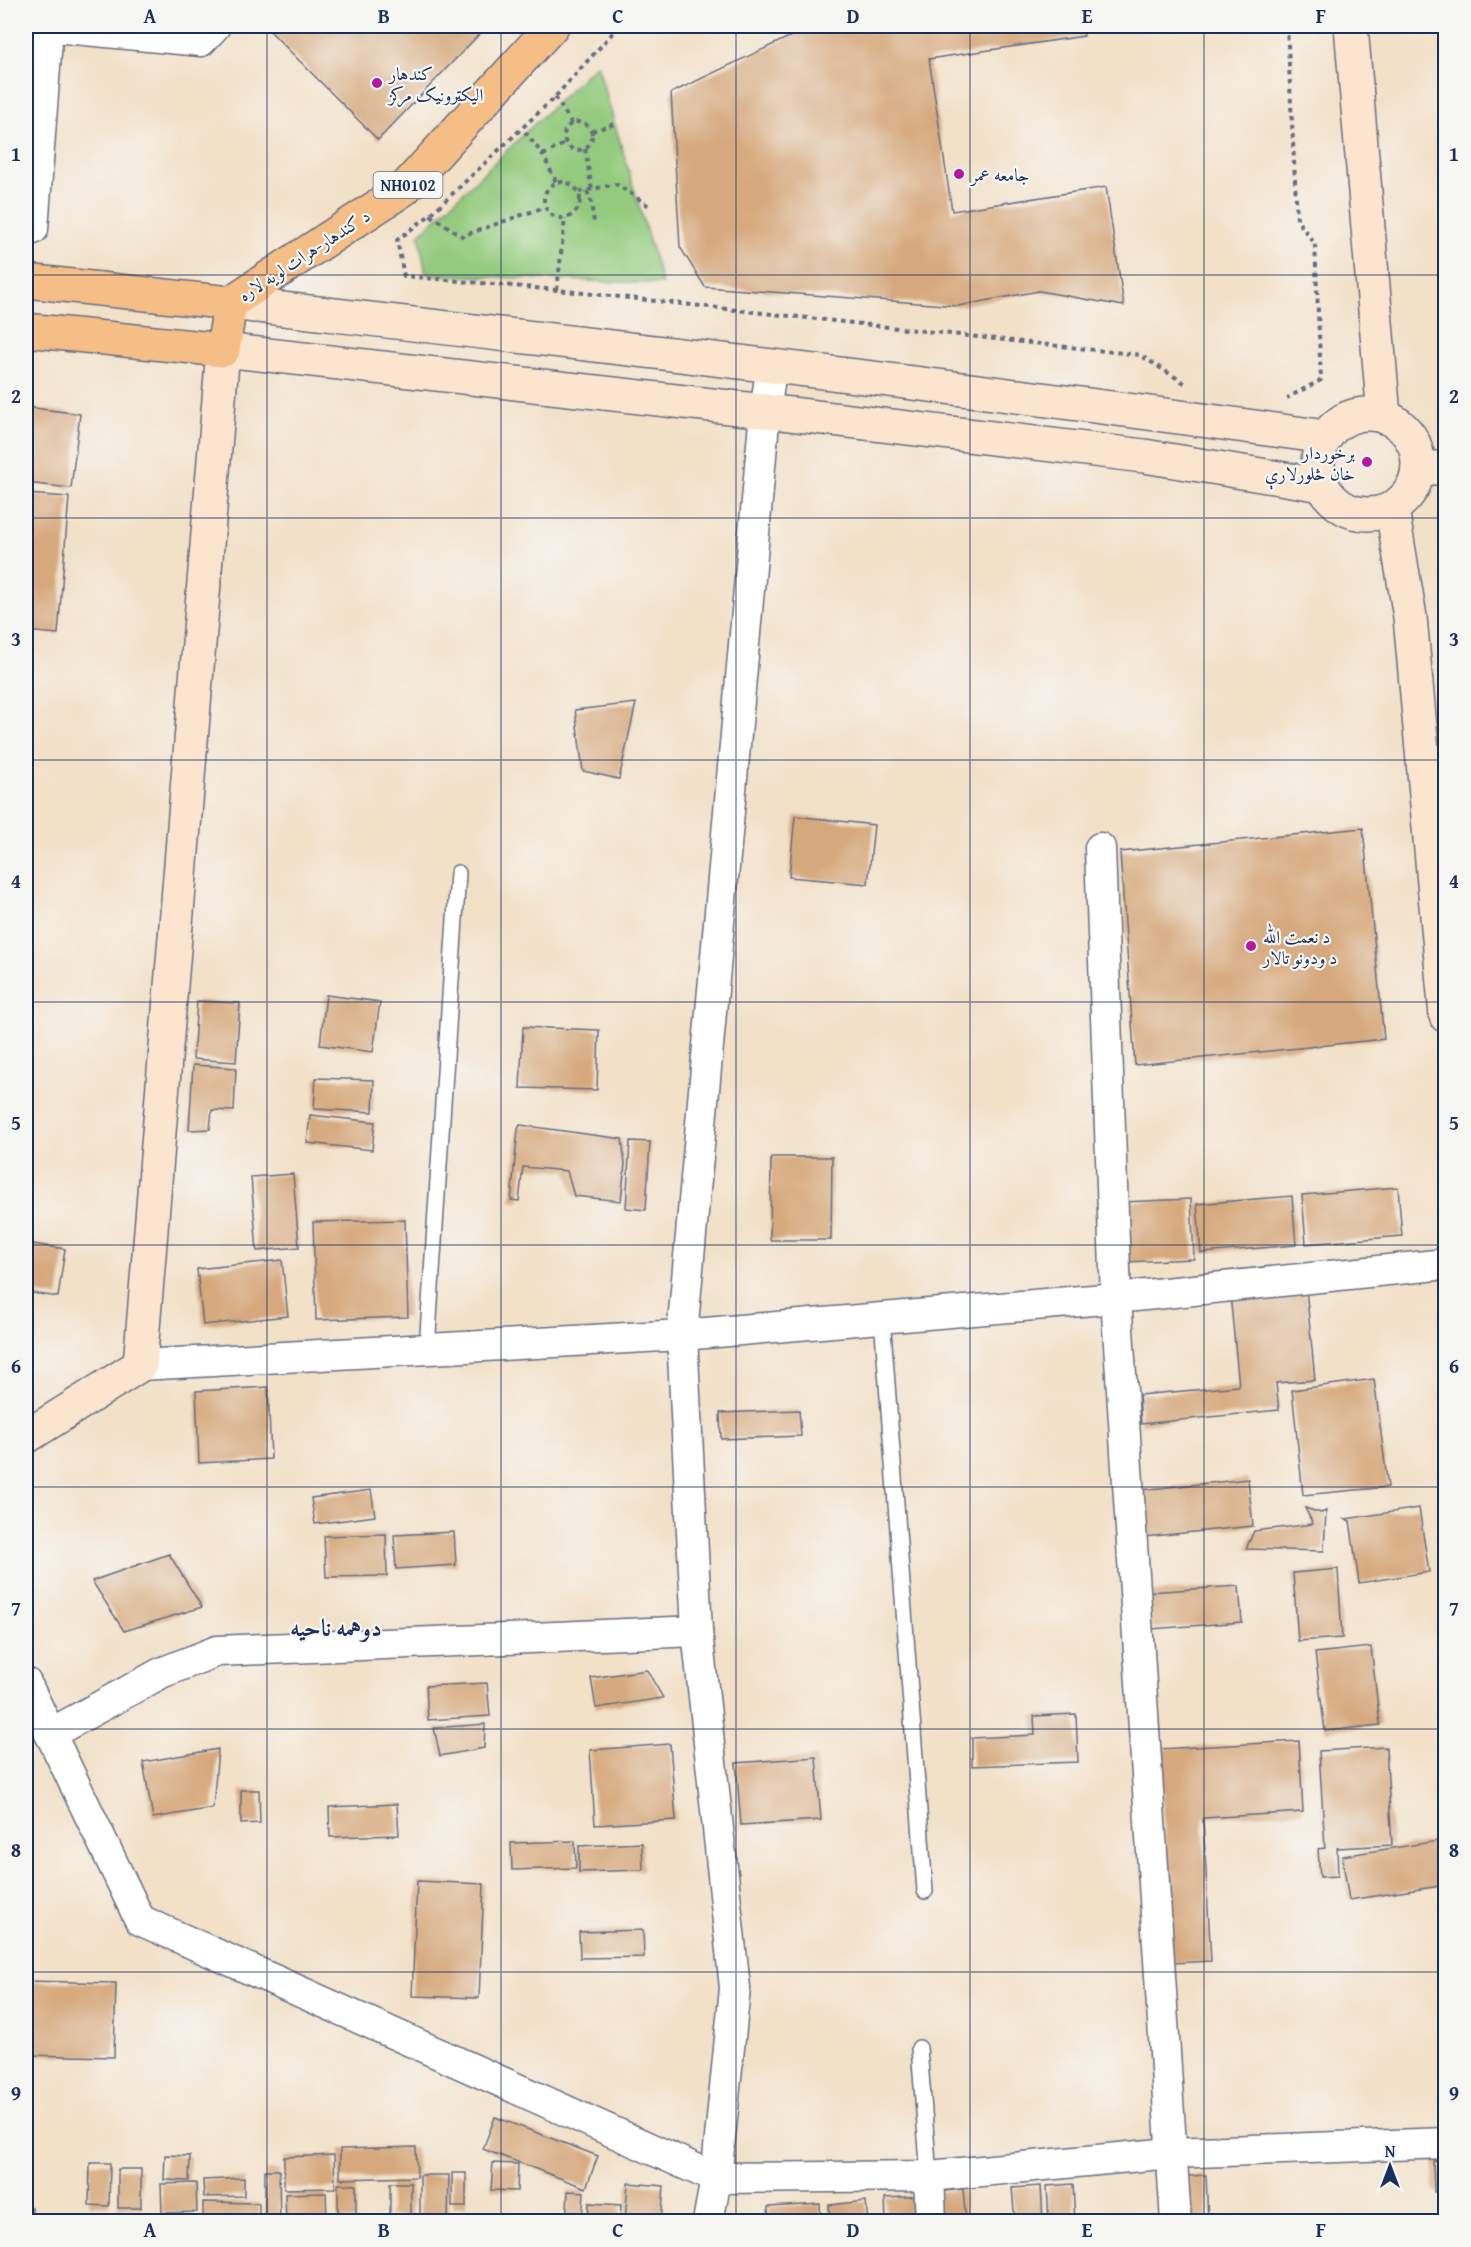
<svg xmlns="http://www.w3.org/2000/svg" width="1471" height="2247" viewBox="0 0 1471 2247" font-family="'Gentium Book Plus',Amiri,serif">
<rect width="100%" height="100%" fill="#f6f6f2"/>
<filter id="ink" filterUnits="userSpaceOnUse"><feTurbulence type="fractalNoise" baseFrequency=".0167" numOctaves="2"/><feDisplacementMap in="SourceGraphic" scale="12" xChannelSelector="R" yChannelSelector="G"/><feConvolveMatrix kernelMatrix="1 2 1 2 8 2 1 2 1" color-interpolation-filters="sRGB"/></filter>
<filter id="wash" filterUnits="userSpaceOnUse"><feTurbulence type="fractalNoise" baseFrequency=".008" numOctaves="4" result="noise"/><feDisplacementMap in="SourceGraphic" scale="24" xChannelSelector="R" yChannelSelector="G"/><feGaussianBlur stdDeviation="1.35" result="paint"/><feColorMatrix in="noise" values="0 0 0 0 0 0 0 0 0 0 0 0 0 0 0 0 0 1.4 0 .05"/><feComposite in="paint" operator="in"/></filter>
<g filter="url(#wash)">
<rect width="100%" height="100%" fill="#f2e0c7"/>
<polygon fill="#93ca7d" stroke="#577c6e" stroke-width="1.5" points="597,64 662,284 426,274 419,235"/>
<g id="blocks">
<g fill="#d6a87d">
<polygon points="265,26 487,26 378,140"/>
<polygon points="812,26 1082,26 1084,36 929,59 952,211 1106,187 1124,306 1039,291 958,306 705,287 680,247 671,93"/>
<polygon points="26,407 80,414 71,488 26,483"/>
<polygon points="26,494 69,497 58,634 26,631"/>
<polygon points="636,703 619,779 583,771 575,710"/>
<polygon points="795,816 874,825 868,884 789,877"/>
<polygon points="1363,828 1384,1039 1135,1065 1120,852"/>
<polygon points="326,995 380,1002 373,1052 320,1045"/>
<polygon points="197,1001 240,1003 236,1062 193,1059"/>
<polygon points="523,1027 599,1030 597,1090 520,1088"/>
<polygon points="193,1065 236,1068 234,1111 212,1110 210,1129 189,1130"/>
<polygon points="316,1078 374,1080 373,1112 314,1109"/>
<polygon points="310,1115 375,1122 372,1150 307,1143"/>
<polygon points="520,1125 622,1139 625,1164 621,1201 574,1196 567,1171 523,1167 519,1201 511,1200 518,1129"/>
<polygon points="630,1141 650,1142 646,1210 626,1208"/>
<polygon points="771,1157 832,1157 831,1240 770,1240"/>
<polygon points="293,1174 299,1247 257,1251 251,1177"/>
<polygon points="1398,1187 1402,1236 1306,1244 1302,1195"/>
<polygon points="1292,1196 1296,1245 1201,1253 1197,1204"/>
<polygon points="1191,1199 1194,1259 1124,1262 1122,1202"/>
<polygon points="405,1220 408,1317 316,1320 313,1222"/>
<polygon points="26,1243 65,1249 58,1297 26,1292"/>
<polygon points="282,1260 288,1316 203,1325 197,1269"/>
<polygon points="1306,1288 1315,1380 1276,1383 1279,1410 1141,1424 1139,1395 1239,1386 1230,1294"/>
<polygon points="1374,1379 1388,1487 1303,1495 1292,1390"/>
<polygon points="268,1387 271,1459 199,1463 196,1391"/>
<polygon points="799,1410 801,1436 721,1439 720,1413"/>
<polygon points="1248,1479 1253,1526 1144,1537 1140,1490"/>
<polygon points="371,1490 375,1516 315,1524 311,1498"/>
<polygon points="1305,1508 1321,1513 1326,1511 1324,1551 1246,1549 1254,1531 1313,1524"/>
<polygon points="1419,1508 1429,1572 1359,1583 1350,1521 1345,1519"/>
<polygon points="454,1532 456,1565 396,1569 394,1535"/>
<polygon points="386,1534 387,1576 326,1577 324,1536"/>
<polygon points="169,1554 202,1607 124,1631 92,1581"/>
<polygon points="1338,1569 1342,1638 1298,1641 1293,1573"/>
<polygon points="1239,1586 1242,1622 1151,1629 1148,1592"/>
<polygon points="1371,1647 1380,1725 1325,1731 1315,1653"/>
<polygon points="647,1670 663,1698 596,1708 591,1678"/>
<polygon points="487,1683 490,1716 428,1720 426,1686"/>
<polygon points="1076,1714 1078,1762 972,1766 972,1738 1035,1735 1034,1716"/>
<polygon points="485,1724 484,1748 440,1756 434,1728"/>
<polygon points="1299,1741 1303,1812 1203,1818 1211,1961 1171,1963 1160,1749"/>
<polygon points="670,1744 676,1820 595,1825 590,1750"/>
<polygon points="1386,1747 1392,1845 1337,1848 1338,1876 1320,1877 1318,1849 1325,1848 1319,1751"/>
<polygon points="218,1749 213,1808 153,1818 143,1762"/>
<polygon points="816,1757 821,1820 741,1825 736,1763"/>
<polygon points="241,1790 259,1790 260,1823 241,1824"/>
<polygon points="397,1804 399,1835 330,1837 329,1807"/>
<polygon points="1444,1840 1446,1885 1349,1900 1342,1856"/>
<polygon points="575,1841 576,1868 512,1870 511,1843"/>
<polygon points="642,1843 643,1870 579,1872 579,1846"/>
<polygon points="417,1881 484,1884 479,1998 412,1996"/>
<polygon points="643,1930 644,1957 580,1958 579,1932"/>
<polygon points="26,1981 116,1983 114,2057 26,2055"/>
<polygon points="495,2117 598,2156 586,2188 483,2149"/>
<polygon points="416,2147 417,2177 340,2179 340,2149"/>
<polygon points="165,2155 190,2156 189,2181 164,2180"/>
<polygon points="334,2155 335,2188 284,2189 284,2157"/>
<polygon points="1446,2160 1446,2191 1434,2192 1433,2161"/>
<polygon points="90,2163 110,2163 109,2206 89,2205"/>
<polygon points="493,2163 518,2164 517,2191 491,2190"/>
<rect x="118" y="2169" width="23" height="39"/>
<polygon points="265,2170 279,2170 280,2222 265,2222"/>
<rect x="452" y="2173" width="14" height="34"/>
<polygon points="420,2175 449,2175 448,2222 420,2222"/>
<polygon points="1206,2175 1208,2222 1190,2222 1188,2176"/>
<polygon points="244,2178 244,2196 204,2197 203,2180"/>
<polygon points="196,2183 197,2212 162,2213 161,2184"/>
<rect x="390" y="2183" width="21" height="33"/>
<polygon points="628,2183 664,2186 661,2222 625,2222"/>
<polygon points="338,2184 356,2185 356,2220 338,2220"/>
<polygon points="1073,2184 1075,2222 1049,2222 1047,2186"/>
<polygon points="1041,2186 1043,2222 1015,2222 1012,2188"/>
<polygon points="963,2189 966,2222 938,2222 936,2192"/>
<polygon points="568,2191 584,2192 582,2222 566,2222"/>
<polygon points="326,2193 327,2222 286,2222 285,2194"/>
<polygon points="924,2196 925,2222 886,2222 885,2198"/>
<polygon points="866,2201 868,2222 830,2222 829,2205"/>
<polygon points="203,2202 259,2203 259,2222 203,2221"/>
<polygon points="589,2203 621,2205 620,2222 588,2222"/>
<polygon points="820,2204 821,2222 769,2222 768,2207"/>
<polygon points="26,2207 32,2207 31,2222 26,2222"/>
<polygon points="41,2215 62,2216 62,2222 41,2222"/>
<polygon points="1131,2215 1131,2222 1079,2222 1079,2217"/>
</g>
</g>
</g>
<g filter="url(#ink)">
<use href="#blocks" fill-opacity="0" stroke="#666d83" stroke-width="1.5"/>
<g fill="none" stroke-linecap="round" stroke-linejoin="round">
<g stroke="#666d83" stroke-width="18">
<g id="lane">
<polyline points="882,1317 925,1891"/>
<polyline points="427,1349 458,873"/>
<polyline points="919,2048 929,2176"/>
</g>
</g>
<g stroke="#666d83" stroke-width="33">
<g id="street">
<polyline points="43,26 201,41 215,26"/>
<polyline points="33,229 48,26"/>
<polyline points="1100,848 1116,1298 1176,2222"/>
<polyline points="140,1365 682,1335 1116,1298 1446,1264"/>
<polyline points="26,1683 140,1920 716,2178 929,2176 1171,2153 1446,2143"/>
<polyline points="50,1734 161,1673 217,1651 697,1631"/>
<polyline points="929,2176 931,2222"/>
<polyline points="708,2222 716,2178 735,1988 697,1631 682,1335 765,411 772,365"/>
</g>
</g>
<g stroke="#666d83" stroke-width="36">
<g id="secondary">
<polyline points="1351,26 1384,417"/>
<path d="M230 303C595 345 961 386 1326 437"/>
<circle cx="1368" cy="464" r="50"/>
<polyline points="1418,468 1446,468"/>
<polyline points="1392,509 1410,617 1446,1016"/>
<polyline points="26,1437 140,1365 223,350 765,411 1144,456 1322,485"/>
</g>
</g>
<g stroke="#666d83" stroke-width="36">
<g id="highway">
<polyline points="26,281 230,303 404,189 552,26"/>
<polyline points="26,330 223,350 230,303"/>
</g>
</g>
<g stroke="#666d83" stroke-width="4" stroke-dasharray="4.5 4.5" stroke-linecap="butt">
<polyline points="619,26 555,97 430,215 397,240 404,276 557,290 1140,355 1186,384"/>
<polyline points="1287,26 1297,220 1315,244 1321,380 1287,398"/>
<polyline points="555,97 572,124"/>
<circle cx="578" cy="136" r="14"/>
<polyline points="592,131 615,124"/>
<polyline points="525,132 543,155 556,182"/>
<polyline points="585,149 592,190"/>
<polyline points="543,155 566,143"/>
<circle cx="562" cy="200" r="18"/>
<polyline points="587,191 591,201 594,223"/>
<polyline points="579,192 616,184 649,206"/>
<polyline points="430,215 462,236 545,207"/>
<polyline points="557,290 565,218"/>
</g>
<use href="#lane" stroke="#fff" stroke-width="15"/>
<use href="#street" stroke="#fff" stroke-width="30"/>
<use href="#secondary" stroke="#fbe5cf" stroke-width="33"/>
<use href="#highway" stroke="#f6be87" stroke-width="33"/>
</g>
</g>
<path fill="none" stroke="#1b2f5e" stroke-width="1.5" stroke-opacity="0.55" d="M267 26V2222M501 26V2222M736 26V2222M970 26V2222M1204 26V2222M26 275H1446M26 518H1446M26 760H1446M26 1002H1446M26 1245H1446M26 1487H1446M26 1729H1446M26 1972H1446"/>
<g fill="#b5179e" stroke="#f6f6f2" stroke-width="2">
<circle cx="377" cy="83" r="6"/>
<circle cx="959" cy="174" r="6"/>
<circle cx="1367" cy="462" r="6"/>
<circle cx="1251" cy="946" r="6"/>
</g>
<g text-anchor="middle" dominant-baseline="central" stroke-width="4.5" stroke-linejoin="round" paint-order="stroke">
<rect fill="#f6f6f2" stroke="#5d6b8a" stroke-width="1.5" x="373.5" y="172" width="69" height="26" rx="4.5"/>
<g font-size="16" font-weight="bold" fill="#1b2f5e">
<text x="408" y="185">NH0102</text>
</g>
<g font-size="18" fill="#1b2f5e" stroke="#f6f6f2" text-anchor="start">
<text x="389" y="73">کندهار<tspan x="389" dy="21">الیکټرونیک مرکز</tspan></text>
<text x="971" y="174">جامعه عمر</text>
<text x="1355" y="452" text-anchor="end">برخوردار<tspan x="1355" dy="21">خان څلورلارې</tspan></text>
<text x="1263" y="936">د نعمت الله<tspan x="1263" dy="21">د ودونو تالار</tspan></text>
</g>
<g font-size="18" fill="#1b2f5e" stroke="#f6f6f2">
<text transform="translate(304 255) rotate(-33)">د کندهار-هرات لويه لاره</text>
</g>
<g font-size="24" font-weight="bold" fill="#1b2f5e" stroke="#f6f6f2">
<text x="336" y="1627">دوهمه ناحیه</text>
</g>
</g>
<rect width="1471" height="2247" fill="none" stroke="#f6f6f2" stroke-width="66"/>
<g transform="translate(1390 2166)" stroke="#f6f6f2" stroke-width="4.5" paint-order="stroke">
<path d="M0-4.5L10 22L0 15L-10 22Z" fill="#1b2f5e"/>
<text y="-9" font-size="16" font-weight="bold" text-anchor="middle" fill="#1b2f5e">N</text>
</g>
<rect x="33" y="33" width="1405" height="2181" fill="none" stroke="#1b2f5e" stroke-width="2"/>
<g font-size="20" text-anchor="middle" font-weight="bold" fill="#1b2f5e">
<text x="150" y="23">A</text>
<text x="384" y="23">B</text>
<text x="618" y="23">C</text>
<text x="853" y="23">D</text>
<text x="1087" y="23">E</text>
<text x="1321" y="23">F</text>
<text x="16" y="161">1</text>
<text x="1454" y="161">1</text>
<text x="16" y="403">2</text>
<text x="1454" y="403">2</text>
<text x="16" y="646">3</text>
<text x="1454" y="646">3</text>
<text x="16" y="888">4</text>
<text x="1454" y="888">4</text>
<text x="16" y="1130">5</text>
<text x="1454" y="1130">5</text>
<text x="16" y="1373">6</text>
<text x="1454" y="1373">6</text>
<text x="16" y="1615">7</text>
<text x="1454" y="1615">7</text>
<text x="16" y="1857">8</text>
<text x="1454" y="1857">8</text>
<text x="16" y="2100">9</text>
<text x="1454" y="2100">9</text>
<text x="150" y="2237">A</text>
<text x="384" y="2237">B</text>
<text x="618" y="2237">C</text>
<text x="853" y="2237">D</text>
<text x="1087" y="2237">E</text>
<text x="1321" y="2237">F</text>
</g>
</svg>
